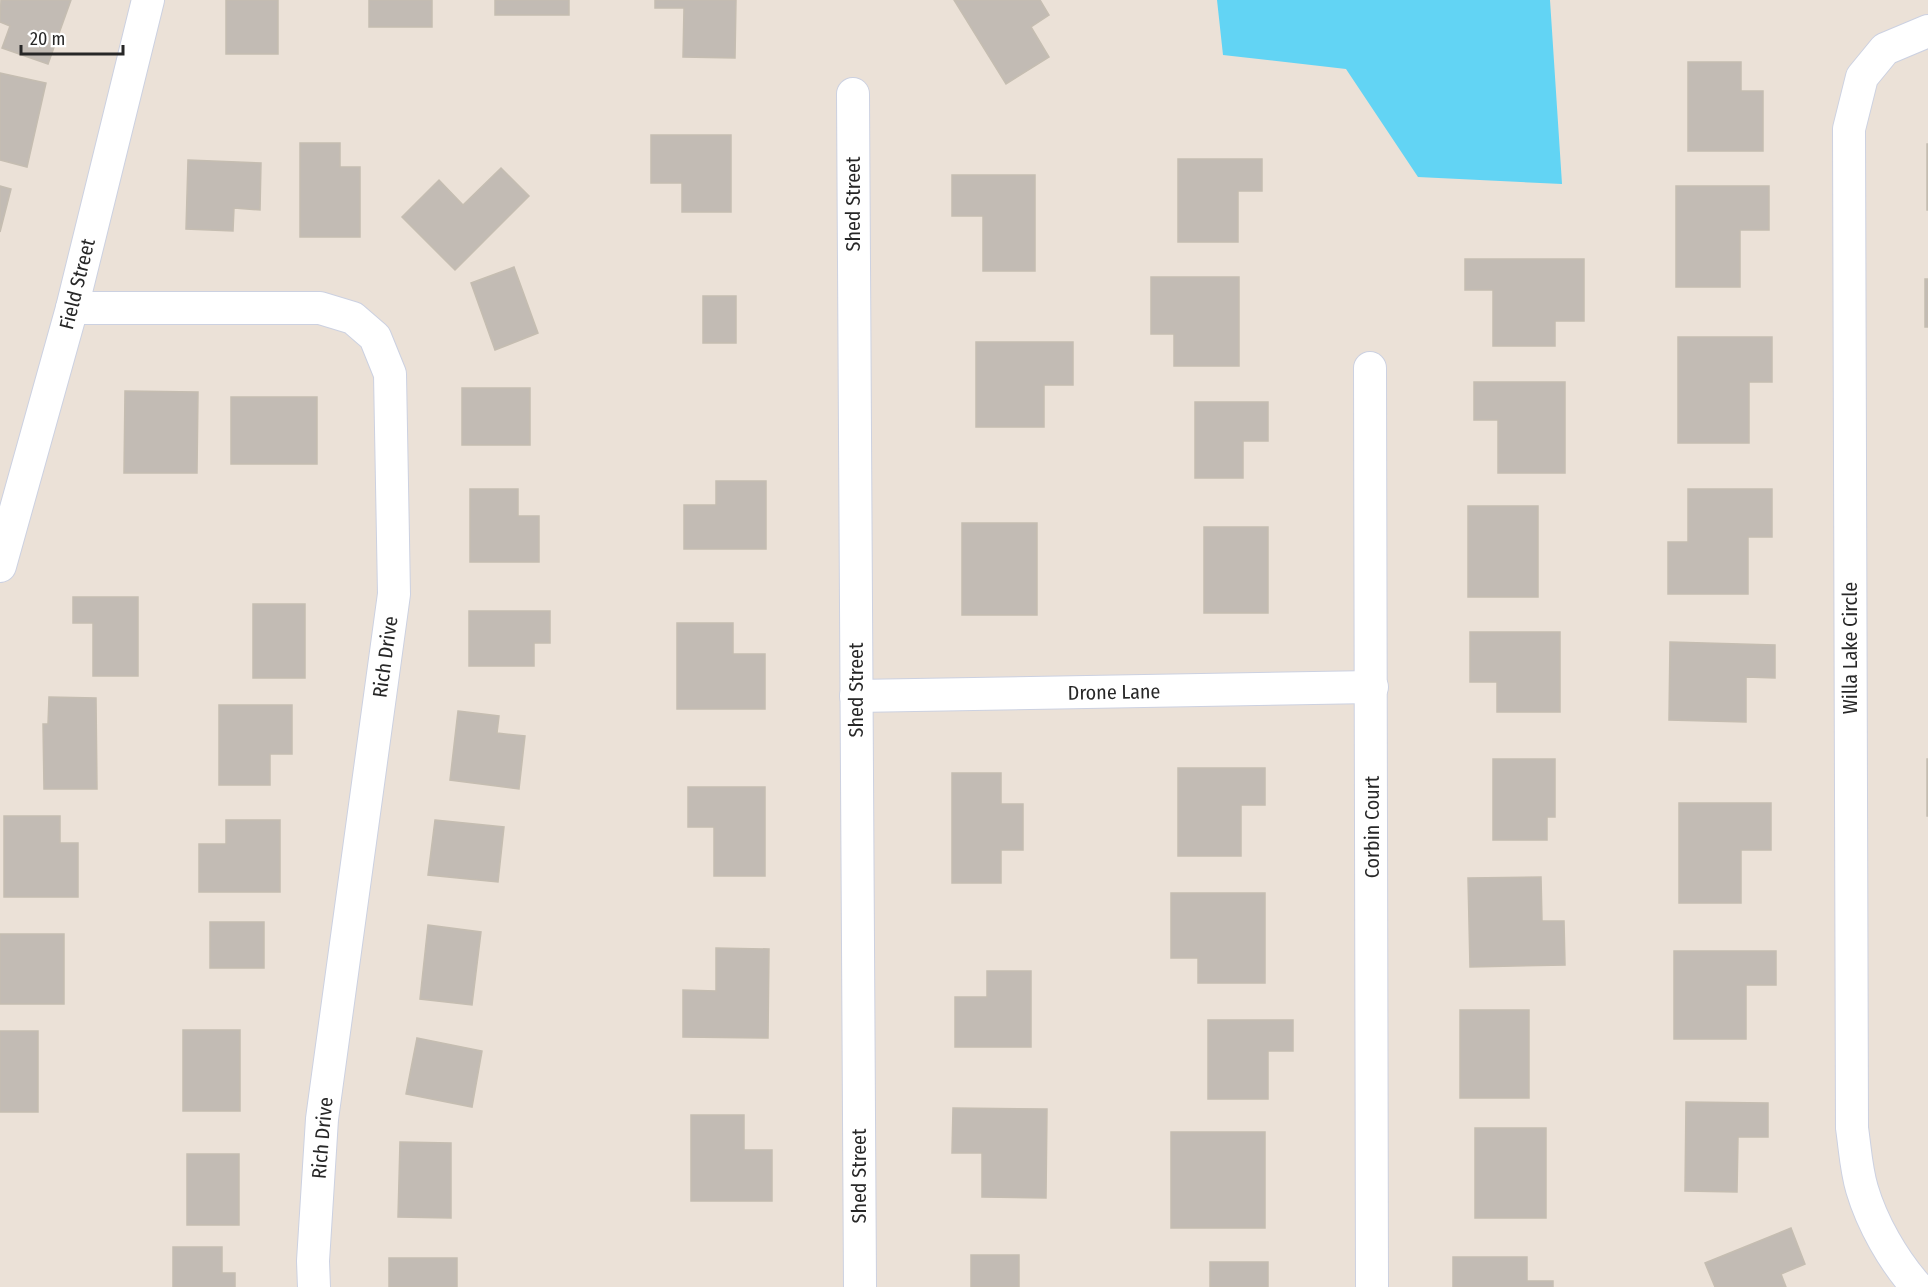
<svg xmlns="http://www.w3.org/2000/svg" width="1928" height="1287" viewBox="0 0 1928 1287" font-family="'Fira Sans Condensed',sans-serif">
<rect width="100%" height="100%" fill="#ebe1d7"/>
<polygon fill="#62d4f4" points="1217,0 1550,0 1562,184 1418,177 1346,69 1223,55"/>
<g fill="#c2bbb4" stroke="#c5bdb1" stroke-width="1.5">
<polygon points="1,0 71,0 48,64 2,48 10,26 0,22"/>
<rect x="226" y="0" width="52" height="54"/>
<rect x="369" y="0" width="63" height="27"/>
<rect x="495" y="0" width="74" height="15"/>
<polygon points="655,0 736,0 735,58 683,57 684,8 655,8"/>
<polygon points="954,0 1040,0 1049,15 1031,27 1049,57 1006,84"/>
<polygon points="1688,62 1741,62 1741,91 1763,91 1763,151 1688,151"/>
<polygon points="0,73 46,83 27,167 0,160"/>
<polygon points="651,135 731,135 731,212 682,212 682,183 651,183"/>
<polygon points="300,143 340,143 340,167 360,167 360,237 300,237"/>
<rect x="1927" y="144" width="1" height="66"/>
<polygon points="1178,159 1262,159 1262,191 1238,191 1238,242 1178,242"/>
<polygon points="188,160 261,163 260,210 234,208 233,231 186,229"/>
<polygon points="501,168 529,196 455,270 402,217 439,180 463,205"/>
<polygon points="952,175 1035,175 1035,271 983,271 983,216 952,216"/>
<polygon points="0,186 11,189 0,232"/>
<polygon points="1676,186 1769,186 1769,230 1740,230 1740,287 1676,287"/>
<polygon points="1465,259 1584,259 1584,321 1555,321 1555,346 1493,346 1493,290 1465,290"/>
<polygon points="514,267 538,333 495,350 471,283"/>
<polygon points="1151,277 1239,277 1239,366 1174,366 1174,334 1151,334"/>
<rect x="1925" y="279" width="3" height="48"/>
<rect x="703" y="296" width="33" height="47"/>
<polygon points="1678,337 1772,337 1772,382 1749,382 1749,443 1678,443"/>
<polygon points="976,342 1073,342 1073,385 1044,385 1044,427 976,427"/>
<polygon points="1474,382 1565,382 1565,473 1498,473 1498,420 1474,420"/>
<rect x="462" y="388" width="68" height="57"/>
<polygon points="125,391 198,392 197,473 124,473"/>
<rect x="231" y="397" width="86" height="67"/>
<polygon points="1195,402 1268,402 1268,441 1243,441 1243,478 1195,478"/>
<polygon points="716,481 766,481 766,549 684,549 684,505 716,505"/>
<polygon points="470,489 518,489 518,516 539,516 539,562 470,562"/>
<polygon points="1688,489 1772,489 1772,537 1748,537 1748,594 1668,594 1668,542 1688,542"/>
<rect x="1468" y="506" width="70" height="91"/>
<rect x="962" y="523" width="75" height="92"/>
<rect x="1204" y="527" width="64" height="86"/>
<polygon points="73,597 138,597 138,676 93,676 93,623 73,623"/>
<rect x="253" y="604" width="52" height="74"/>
<polygon points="469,611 550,611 550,643 534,643 534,666 469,666"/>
<polygon points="677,623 733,623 733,654 765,654 765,709 677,709"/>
<polygon points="1470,632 1560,632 1560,712 1497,712 1497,682 1470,682"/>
<polygon points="1670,642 1775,645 1775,678 1746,677 1746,722 1669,720"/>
<polygon points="49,697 96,698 97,789 44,789 43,724 48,724"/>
<polygon points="219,705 292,705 292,754 270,754 270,785 219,785"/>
<polygon points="458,711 499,716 497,733 525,736 519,789 450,780"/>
<polygon points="1493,759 1555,759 1555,817 1547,817 1547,840 1493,840"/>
<rect x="1927" y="759" width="1" height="57"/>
<polygon points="1178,768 1265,768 1265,805 1241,805 1241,856 1178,856"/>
<polygon points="952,773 1001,773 1001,804 1023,804 1023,850 1001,850 1001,883 952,883"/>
<polygon points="688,787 765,787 765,876 714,876 714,827 688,827"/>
<polygon points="1679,803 1771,803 1771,850 1741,850 1741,903 1679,903"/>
<polygon points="4,816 60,816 60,843 78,843 78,897 4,897"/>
<polygon points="226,820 280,820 280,892 199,892 199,844 226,844"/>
<polygon points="435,820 504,827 498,882 428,875"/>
<polygon points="1541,877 1542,921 1564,921 1565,965 1470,967 1468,878"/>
<polygon points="1171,893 1265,893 1265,983 1198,983 1198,958 1171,958"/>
<rect x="210" y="922" width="54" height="46"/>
<polygon points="428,925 481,932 472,1005 420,999"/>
<rect x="0" y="934" width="64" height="70"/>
<polygon points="716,948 769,949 768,1038 683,1037 683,990 716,991"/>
<polygon points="1674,951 1776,951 1776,985 1746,985 1746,1039 1674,1039"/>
<polygon points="987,971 1031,971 1031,1047 955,1047 955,997 987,997"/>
<rect x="1460" y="1010" width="69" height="88"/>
<polygon points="1208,1020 1293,1020 1293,1051 1268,1051 1268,1099 1208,1099"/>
<rect x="183" y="1030" width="57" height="81"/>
<rect x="0" y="1031" width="38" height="81"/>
<polygon points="417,1038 482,1051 472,1107 406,1094"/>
<polygon points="1686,1102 1768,1103 1768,1137 1738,1137 1737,1192 1685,1191"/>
<polygon points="953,1108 1047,1109 1046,1198 982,1197 982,1153 952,1153"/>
<polygon points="691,1115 744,1115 744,1150 772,1150 772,1201 691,1201"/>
<rect x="1475" y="1128" width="71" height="90"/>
<rect x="1171" y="1132" width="94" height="96"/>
<polygon points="400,1142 451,1143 451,1218 398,1217"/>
<rect x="187" y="1154" width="52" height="71"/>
<polygon points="1791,1228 1805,1264 1781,1274 1786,1287 1715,1287 1705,1263"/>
<polygon points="173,1247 222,1247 222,1273 235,1273 235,1287 173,1287"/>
<rect x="971" y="1255" width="48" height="32"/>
<polygon points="1453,1257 1527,1257 1527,1281 1553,1281 1553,1287 1453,1287"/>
<rect x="389" y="1258" width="68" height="29"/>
<rect x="1210" y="1262" width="58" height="25"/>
</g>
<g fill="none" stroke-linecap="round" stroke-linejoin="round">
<g stroke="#ccd1e1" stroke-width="34">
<g id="street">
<polyline points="853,94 860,1287"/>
<polyline points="72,308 320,308 353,318 375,337 390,374 394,594 322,1119 313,1261 314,1287"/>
<polyline points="1370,368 1372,1287"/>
<polyline points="0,566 72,308 148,0"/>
<polyline points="856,696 1372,687"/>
<path d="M1917 1287C1893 1260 1872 1223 1862 1189 1856 1169 1855 1148 1852 1128L1849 129 1862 77 1885 49 1928 31"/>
</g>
</g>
<use href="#street" stroke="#fff" stroke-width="32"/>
</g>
<g text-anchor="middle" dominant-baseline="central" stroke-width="4.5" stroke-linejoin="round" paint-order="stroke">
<g font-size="20" fill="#272727" stroke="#fff">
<text transform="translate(853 204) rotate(-90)">Shed Street</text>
<text transform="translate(77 284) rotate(-76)">Field Street</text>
<text transform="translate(1850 648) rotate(-90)">Willa Lake Circle</text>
<text transform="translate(385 657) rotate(-82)">Rich Drive</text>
<text transform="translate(856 690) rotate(-90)">Shed Street</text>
<text transform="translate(1114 692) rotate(-1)">Drone Lane</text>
<text transform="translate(1372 827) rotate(-90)">Corbin Court</text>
<text transform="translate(322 1138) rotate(-85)">Rich Drive</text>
<text transform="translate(859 1176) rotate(-90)">Shed Street</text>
</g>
</g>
<path d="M21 45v9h102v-9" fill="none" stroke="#272727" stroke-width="3"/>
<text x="30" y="45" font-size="18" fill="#272727" stroke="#ffffff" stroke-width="4.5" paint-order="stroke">20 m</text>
</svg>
